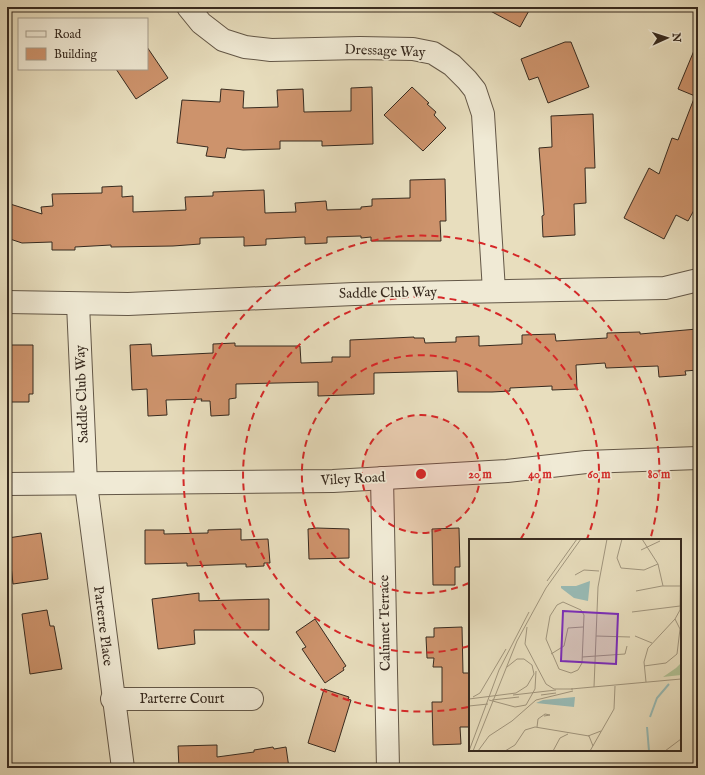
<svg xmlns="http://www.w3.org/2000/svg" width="705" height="775" viewBox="0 0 705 775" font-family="'IM FELL English',serif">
<rect width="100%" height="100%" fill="#e8debe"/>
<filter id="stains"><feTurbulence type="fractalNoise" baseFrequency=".005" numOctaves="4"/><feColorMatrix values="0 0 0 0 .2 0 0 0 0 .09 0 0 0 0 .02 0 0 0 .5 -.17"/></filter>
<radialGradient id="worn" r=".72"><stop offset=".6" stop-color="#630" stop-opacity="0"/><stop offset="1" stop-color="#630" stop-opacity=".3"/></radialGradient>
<g fill="#cd936c" stroke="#372a1f">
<polygon points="483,7 531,7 520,27"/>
<polygon points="698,41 698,203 688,221 676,215 664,239 624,218 649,168 659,174 672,138 678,140 695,96 678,89"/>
<polygon points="565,42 571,42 589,87 548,103 538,77 529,80 521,59"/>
<polygon points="147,47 168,78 136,99 116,69 147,69"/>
<polygon points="372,87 373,144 322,146 322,141 280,141 280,149 243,150 227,148 225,158 206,156 208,147 177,143 182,100 220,102 221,89 244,91 243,108 278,107 277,90 303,89 304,112 351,111 351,88"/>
<polygon points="412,87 429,103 427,104 436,112 434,115 446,128 423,151 384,115"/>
<polygon points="593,114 595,168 585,168 586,203 574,204 575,235 543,237 542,216 544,215 539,148 552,147 551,116"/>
<polygon points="445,179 446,221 440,221 441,241 371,241 371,237 361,238 361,236 327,237 327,243 305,244 305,237 266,239 266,245 244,246 244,237 200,238 200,244 173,246 111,247 111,245 75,247 75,250 52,250 52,242 22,243 7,238 7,203 42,214 41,207 53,206 52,194 102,193 102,187 122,186 122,197 133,196 133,212 186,210 185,197 213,196 213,192 264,190 265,213 296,212 295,203 326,201 327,210 361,209 361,207 372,206 372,199 410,198 410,180"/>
<polygon points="697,329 698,370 685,371 686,375 659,377 658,366 606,368 605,363 576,365 577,389 552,390 552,386 510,388 510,391 492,392 458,392 457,371 374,373 374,394 318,396 318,382 236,384 236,398 229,399 229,415 211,416 210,401 201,401 202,399 166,400 167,415 148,416 147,389 132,390 130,345 151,344 152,356 213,353 213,344 235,343 235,346 300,346 301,363 332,362 332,357 350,357 350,340 414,337 414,338 424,338 425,343 456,342 456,337 479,336 479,346 522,344 522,335 555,334 556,341 607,338 607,333 640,332 640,334"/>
<polygon points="8,345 33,345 33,394 29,394 29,402 10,402 10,399 7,399"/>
<polygon points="317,528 349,529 349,558 309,559 308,529"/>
<polygon points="459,528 460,567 455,567 455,585 433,585 432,529"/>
<polygon points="241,529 241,540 268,539 270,563 264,563 264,566 246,567 246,564 240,564 187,566 187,563 145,564 145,530 164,530 164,534 208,533 208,530"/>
<polygon points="41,533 48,579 13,584 8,538"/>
<polygon points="199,593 199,601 269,599 269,630 194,630 195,644 158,649 152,599"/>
<polygon points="47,610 50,626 54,626 62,669 30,674 22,614"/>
<polygon points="315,619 346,666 343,668 344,670 325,683 302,649 306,647 296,632"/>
<polygon points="462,627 463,673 470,673 470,727 460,727 461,744 433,745 432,702 442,702 442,667 433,667 434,658 427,658 426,637 434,637 434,628"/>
<polygon points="324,689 349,697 348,699 351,700 335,752 308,743"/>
<polygon points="217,745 217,757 254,752 254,750 273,747 274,749 286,747 289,768 179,768 178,746"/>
</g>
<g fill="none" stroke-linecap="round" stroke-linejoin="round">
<g stroke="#635747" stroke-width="24">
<g id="minor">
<polyline points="188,7 201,23 223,40 245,47 271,50 360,48 413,49 433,53 452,65 467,80 475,90 483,114 494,291"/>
<polyline points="7,302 128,304 354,294 665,288 698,280"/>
<polyline points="78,304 86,484 123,768"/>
<polyline points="382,478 388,768"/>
<polyline points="7,484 333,481 507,471 586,462 698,458"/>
<polyline points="112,699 252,699"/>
</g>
</g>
<use href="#minor" stroke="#f0ead5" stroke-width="22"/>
</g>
<circle cx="421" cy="474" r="59" fill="#d62828" fill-opacity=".12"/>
<g fill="none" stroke="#d62828" stroke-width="2" stroke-dasharray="7 5">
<circle cx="421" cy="474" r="59"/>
<path d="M469 583A119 119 0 1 1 520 540"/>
<path d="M469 646A178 178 0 1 1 587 539"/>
<path d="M468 707A238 238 0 1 1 650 540"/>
</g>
<g text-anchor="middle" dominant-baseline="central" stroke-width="3.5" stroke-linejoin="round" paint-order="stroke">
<g font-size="14" fill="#372a1f" stroke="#f0ead5">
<text transform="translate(385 51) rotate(2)">Dressage Way</text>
<text transform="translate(388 293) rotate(-1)">Saddle Club Way</text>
<text transform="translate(82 394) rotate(-92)">Saddle Club Way</text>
<text transform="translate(353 479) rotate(-3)">Viley Road</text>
<text transform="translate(385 623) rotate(-91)">Calumet Terrace</text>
<text transform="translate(103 626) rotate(83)">Parterre Place</text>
<text x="182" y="699">Parterre Court</text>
</g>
</g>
<g transform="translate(469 539)">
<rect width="212" height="212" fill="#e8debe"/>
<path d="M212 124V136L194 138 207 129Z" fill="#b1c295"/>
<path d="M121 42 119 62 105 59 92 49V47H107ZM106 158 105 168 67 164 74 161Z" fill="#98bbb6"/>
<path fill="none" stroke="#98bbb6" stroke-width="2" d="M181 178 188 159 200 145M178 188 180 212"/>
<path fill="none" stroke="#a1967e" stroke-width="1" d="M153 0 148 19 152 29 175 31 189 25M173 0 189 25 194 47M172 11 191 2M106 36 115 31 130 32M78 42 108 0M167 52 193 47H212M94 63 112 71 115 76 113 124 109 131 102 134 90 130 77 100 81 77 88 66ZM163 73 211 67M58 88 56 105 77 145 85 150H104M127 97 161 98M166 97 183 104M82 115 95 107 99 89 114 88M113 118 156 115 158 107M175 127 197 124 208 115 211 90 206 80M177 143 175 123 179 109 206 80 211 71 212 5M125 148 129 48 138 0M102 150 212 140M44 156 87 151M72 156 87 154M4 158 11 154 37 110M0 160 47 154 58 147 65 135 63 126 55 120H48L38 128M20 161 46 168 57 166 66 150 67 132M23 161 50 158M0 167 19 165M68 188 69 180 76 175 81 176 75 177M119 197 132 192M0 212 30 131 60 73M4 212 48 102 77 49 112 0M9 212 20 197 43 182 67 161 104 152M36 212 46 206 56 191 66 188 120 197 124 207M84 212 91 199 99 195M121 212 145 170 146 147M196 212 212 200"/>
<path fill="#7b2cbf" fill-opacity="0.15" stroke="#7b2cbf" stroke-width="2" d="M94 72 149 75 147 125 92 122Z"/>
<rect width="212" height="212" fill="none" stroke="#372a1f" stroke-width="2"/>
</g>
<circle cx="421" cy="474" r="6" fill="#d62828" stroke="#f0ead5" stroke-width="2"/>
<g font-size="12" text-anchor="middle" font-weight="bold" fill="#d62828" stroke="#f0ead5" stroke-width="3.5" stroke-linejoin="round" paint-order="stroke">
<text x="480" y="478">20 m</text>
<text x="540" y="478">40 m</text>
<text x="599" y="478">60 m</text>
<text x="659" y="478">80 m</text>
</g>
<rect width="705" height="775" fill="none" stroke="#e8debe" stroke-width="24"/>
<rect x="8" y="8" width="689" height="759" fill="none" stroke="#372a1f" stroke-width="2"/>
<rect x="12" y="12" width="681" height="751" fill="none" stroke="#372a1f"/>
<rect x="18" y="18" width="130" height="52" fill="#f0ead5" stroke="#a69d8c"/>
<rect x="26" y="31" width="20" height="6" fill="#f0ead5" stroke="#a69d8c"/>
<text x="54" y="38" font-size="12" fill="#372a1f">Road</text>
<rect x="26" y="48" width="20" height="12" fill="#cd936c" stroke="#a69d8c"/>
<text x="54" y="58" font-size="12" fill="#372a1f">Building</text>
<g transform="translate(667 38) rotate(87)" stroke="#f0ead5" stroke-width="3" paint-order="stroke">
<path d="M0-3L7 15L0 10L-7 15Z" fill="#372a1f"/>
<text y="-6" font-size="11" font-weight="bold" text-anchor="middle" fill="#372a1f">N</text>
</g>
<rect width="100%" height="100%" filter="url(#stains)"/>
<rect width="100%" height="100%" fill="url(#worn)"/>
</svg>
